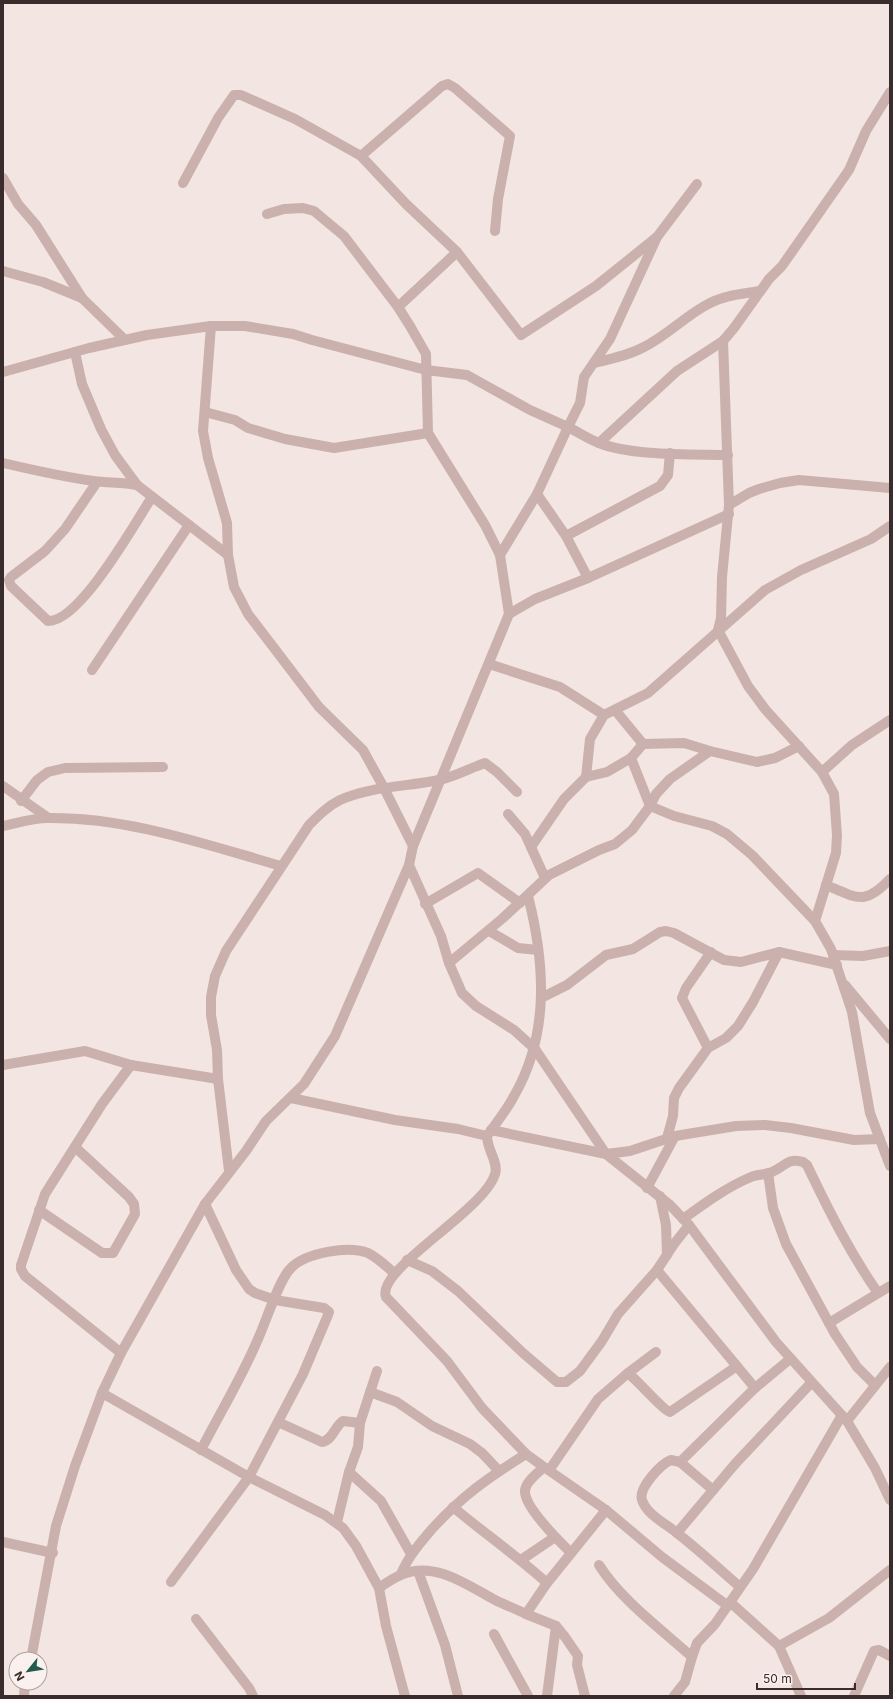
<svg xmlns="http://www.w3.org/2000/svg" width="893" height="1699" viewBox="0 0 893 1699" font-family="Inter,sans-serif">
<rect width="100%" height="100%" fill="#f3e5e2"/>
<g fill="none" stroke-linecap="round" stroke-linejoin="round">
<g stroke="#cbb1ae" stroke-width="10">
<polyline points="361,156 442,86 448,84 455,88 510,136 498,199 495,231"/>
<polyline points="3,178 18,204 36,225 82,298"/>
<polyline points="183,183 218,118 234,95 241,95 295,119 361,156 406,204 457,252 521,335 596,286 657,237 697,184"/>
<polyline points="267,214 284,209 303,208 314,211 344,236 398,307 410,326 426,354 428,433 485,525 500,555 509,614"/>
<polyline points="3,271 43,282 82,298 125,340"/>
<polyline points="398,307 457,252"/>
<polyline points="211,326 203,431 208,458 227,523 228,555 234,587 248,614 319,707 363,750 384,788 413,846"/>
<polyline points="723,341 729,505 722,577 721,618 718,630 748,686 765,709 822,772 834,794 837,835 836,853 815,921 831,949 852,1012 870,1113 890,1166"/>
<polyline points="75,352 82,384 101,429 115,455 137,485 228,555"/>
<path d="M594 363C611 359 629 355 644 347 668 335 686 315 710 303 725 295 743 294 760 291"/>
<polyline points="3,372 89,348 147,335 211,326 245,326 293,334 312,340 426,370 467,375 530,410 568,427 580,403 584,377 610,339 657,237"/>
<polyline points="205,412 235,420 248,428 285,439 334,448 428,433"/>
<polyline points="599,443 677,371 723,341 734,328 769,279 782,266 849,170 866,131 890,92"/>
<path d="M3 463C33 470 63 477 94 481 108 483 122 482 137 485"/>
<path d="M97 482 65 529 45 551 11 577 9 580 11 586 48 621C80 622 135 523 152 497"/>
<polyline points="537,494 566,536 588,578"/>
<polyline points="729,505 749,493 759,489 780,483 799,480 890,488"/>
<polyline points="566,536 660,486 668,475 670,453"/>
<path d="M500 555 537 494 568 427C578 432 588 439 599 443 631 456 692 454 728 455"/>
<polyline points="489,664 560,687 604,715"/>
<polyline points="92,670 189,525"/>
<polyline points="615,710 643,744"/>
<polyline points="631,758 643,744 684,743 710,751 757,762 775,758 799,746"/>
<polyline points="822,772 852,745 890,720"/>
<polyline points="586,777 590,739 604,715 648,693 765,590 801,570 871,539 890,526"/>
<polyline points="3,786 47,817"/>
<polyline points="21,801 37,780 48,772 65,768 163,767"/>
<polyline points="508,814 525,834 545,878"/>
<path d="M3 826C17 823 33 818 48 818 128 817 204 844 281 866"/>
<polyline points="531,847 564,799 586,777 607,772 631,758 650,806 674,816 712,826 727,834 752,855 815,921"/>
<polyline points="409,865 441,936 449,963 462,993 476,1006 514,1030 535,1049 606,1154 670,1205 689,1225 776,1342 847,1421 875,1468 890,1500"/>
<path d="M826 885C857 898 865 906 890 879"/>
<path d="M528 896C545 963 550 1034 514 1096 507 1110 496 1123 487 1136 487 1150 499 1163 495 1174 485 1210 375 1270 386 1297L447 1361 482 1408 526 1454 544 1467C538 1473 525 1482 525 1491 524 1507 560 1542 571 1553"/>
<polyline points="425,904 478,873 520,903"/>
<polyline points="489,931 518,948 538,950"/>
<polyline points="833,955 863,956 890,951"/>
<polyline points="449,963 503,918 549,875 599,850 615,844 632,830 650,806 656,794 670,779 710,751"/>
<polyline points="845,985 890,1039"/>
<polyline points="541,998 567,985 606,955 633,949 660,932 666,931 674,933 724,960 741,962 779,952 837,965"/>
<polyline points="708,1048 682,998 686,988 711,952"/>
<polyline points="3,1065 85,1051 131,1065 218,1079"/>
<polyline points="291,1098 395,1120 458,1129 487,1136"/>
<polyline points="491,1130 606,1154 630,1151 675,1136 736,1126 765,1125 791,1128 854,1140 880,1139"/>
<polyline points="667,1138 673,1116 674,1098 679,1088 708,1048 726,1038 738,1026 753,1002 779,952"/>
<path d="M229 1171 218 1079 217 1050 211 1015V997L215 976 226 951 309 825C319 815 328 806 340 800 371 786 406 787 439 780 454 777 470 768 485 763L497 772 517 792"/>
<polyline points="768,1173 773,1208 786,1244 835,1334 857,1367 875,1385"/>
<polyline points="647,1188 675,1136"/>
<polyline points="660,1196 666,1225 667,1255"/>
<polyline points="39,1210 102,1253 113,1253 135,1214 134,1204 129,1197 75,1147"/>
<path d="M683 1219C705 1203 727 1187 751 1177 758 1174 766 1175 772 1172 784 1167 789 1157 803 1162L807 1165C828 1209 850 1253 878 1293"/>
<polyline points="407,1260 432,1271 458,1291 523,1353 557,1382 566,1382 580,1371 602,1341 618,1314 657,1270 674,1244 689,1225"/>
<polyline points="657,1270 755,1388"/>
<polyline points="829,1323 890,1286"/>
<polyline points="121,1353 25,1276 21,1269 21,1265 45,1194 102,1104 131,1065"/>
<path d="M628 1373C636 1379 664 1411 670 1412L737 1366"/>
<polyline points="370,1392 397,1402 432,1426 470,1444 482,1453 499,1471"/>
<polyline points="102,1393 249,1477 325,1515 343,1528 356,1546 379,1588 386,1626 405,1696"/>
<polyline points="847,1421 890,1367"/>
<path d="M278 1422 322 1442C333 1440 334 1427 343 1421L360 1423"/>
<path d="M201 1450C220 1413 242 1377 258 1339 266 1322 279 1279 291 1268 305 1253 349 1245 368 1253 378 1258 386 1266 394 1273"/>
<polyline points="680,1462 755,1388 790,1359"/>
<polyline points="544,1467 606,1510 662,1557 728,1606"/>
<polyline points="550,1469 598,1399 628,1373 656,1352"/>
<polyline points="349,1472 381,1501 411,1554"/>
<path d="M713 1490 680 1462 671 1460C661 1464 638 1488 642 1500 647 1515 665 1523 677 1533 699 1550 719 1569 740 1587"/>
<path d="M453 1507C484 1533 517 1556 547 1583"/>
<polyline points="337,1522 349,1472 358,1447 360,1423 377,1371"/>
<polyline points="677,1533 735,1464 811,1383"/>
<polyline points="3,1542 53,1553"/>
<polyline points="521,1560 555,1537"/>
<path d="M599 1565C621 1600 661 1629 692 1657"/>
<polyline points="418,1571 445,1645 458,1696"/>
<path d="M401 1574C408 1557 420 1543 432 1529 463 1495 488 1478 526 1454"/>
<polyline points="171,1582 249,1477 303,1374 328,1315 329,1312 324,1308 275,1300 255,1293 249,1289 236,1270 205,1204"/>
<path d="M379 1588C386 1583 393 1578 401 1575 434 1560 467 1585 495 1600 505 1605 516 1609 526 1614L547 1583 606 1510"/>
<polyline points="730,1602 779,1646 801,1696"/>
<polyline points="526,1614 556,1626 565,1637 578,1656 577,1665 585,1696"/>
<polyline points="196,1619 249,1688 253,1696"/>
<polyline points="494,1634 528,1696"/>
<polyline points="779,1646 829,1618 890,1570"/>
<polyline points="31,1659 56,1526 75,1466 102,1393 121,1353 205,1204 246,1151 266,1121 304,1084 335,1036 409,865 413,846 509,614 535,599 588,578 729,514"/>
<polyline points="24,1696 25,1683"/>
<polyline points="547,1696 556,1626"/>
<polyline points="674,1696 685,1682 692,1657 697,1643 715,1624 753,1569 842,1415"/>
<polyline points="854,1696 874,1651 879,1650 890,1656"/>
</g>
</g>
<rect width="893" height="1699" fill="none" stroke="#3a2c2c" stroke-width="8"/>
<g transform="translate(28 1671) rotate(240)"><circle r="19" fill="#faf1ee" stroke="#ada2a0"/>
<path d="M0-3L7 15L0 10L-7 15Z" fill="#225a4c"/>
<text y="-6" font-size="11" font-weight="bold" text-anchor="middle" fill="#3a2c2c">N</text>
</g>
<path d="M757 1683v6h98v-6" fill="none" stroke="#3a2c2c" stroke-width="2"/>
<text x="763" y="1683" font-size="12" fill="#3a2c2c" stroke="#faf1ee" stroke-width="3" paint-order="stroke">50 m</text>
</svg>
